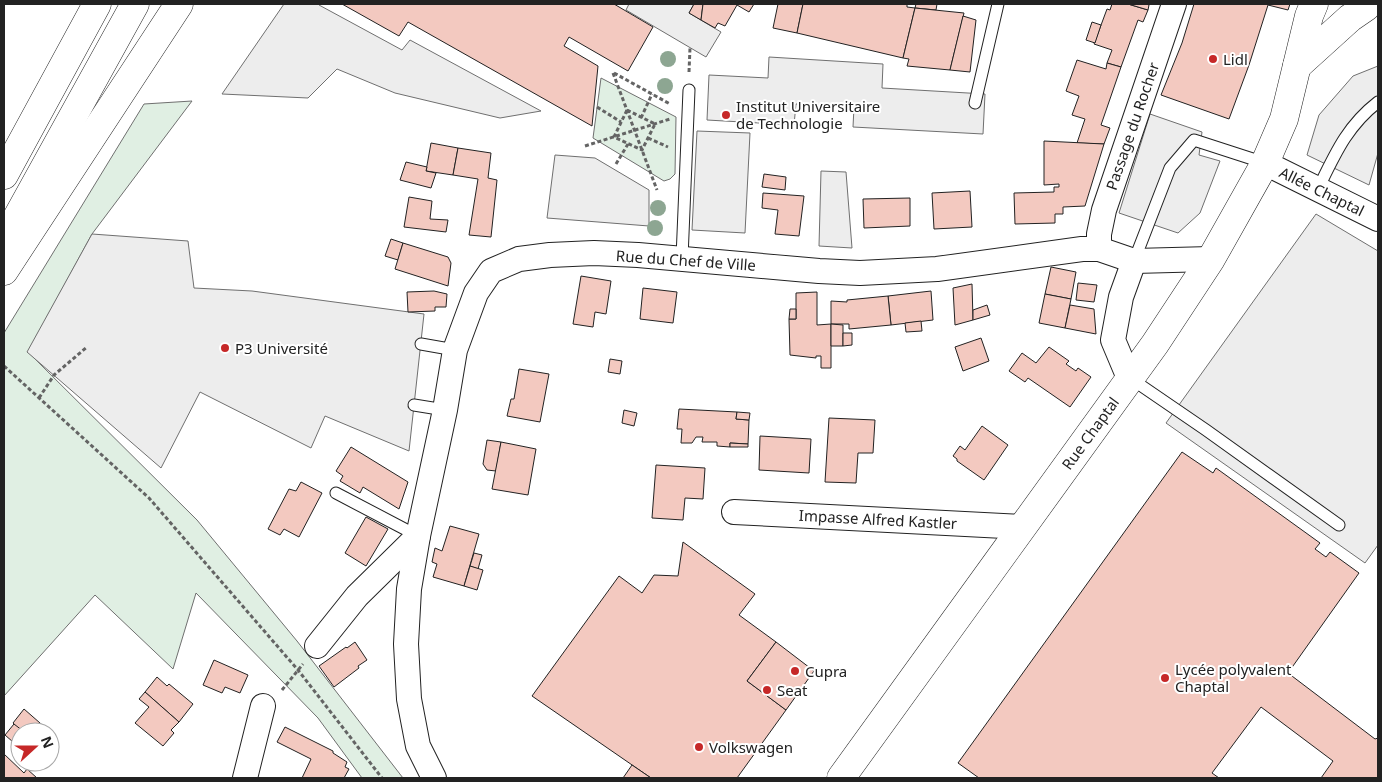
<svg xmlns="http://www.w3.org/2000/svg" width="1382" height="782" viewBox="0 0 1382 782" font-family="'Noto Sans',sans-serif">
<rect width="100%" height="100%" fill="#fff"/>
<g fill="#e0efe3" stroke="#6f6f6f">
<polygon points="601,78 676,117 675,174 670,179 664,181 593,138"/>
<polygon points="192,101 92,234 28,352 197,520 297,641 403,778 362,778 318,718 196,593 173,669 95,595 4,696 4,333 144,104"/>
</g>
<g fill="#ededed" stroke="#6f6f6f">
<polygon points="284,4 319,4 319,5 402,50 410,40 541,111 500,118 395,93 337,69 308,98 222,94"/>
<polygon points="629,4 694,4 689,13 721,32 706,57 626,10"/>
<polygon points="769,57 883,64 882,88 985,94 983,134 853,127 854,107 796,104 794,125 707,120 709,75 768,78"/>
<polygon points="1378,66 1378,153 1369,185 1307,155 1319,115 1353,76"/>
<polygon points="1150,114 1202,132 1199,155 1220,161 1200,213 1178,233 1119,213"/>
<polygon points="697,131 750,133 745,233 692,230"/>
<polygon points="555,155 595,158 649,190 649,226 547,218"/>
<polygon points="821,171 846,172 852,248 819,246"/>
<polygon points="1316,214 1378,251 1378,545 1365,563 1166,423"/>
<polygon points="92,234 188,241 194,288 252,291 424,314 409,451 325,416 311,448 200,392 161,468 27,352"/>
</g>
<g fill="#f3c9c0" stroke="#222">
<polygon points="342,4 614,4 653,27 628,71 569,37 564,46 598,66 592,126 408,22 399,36"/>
<polygon points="694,4 703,4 701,20 689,13"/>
<polygon points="703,4 754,4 749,12 737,5 725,26 718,23 715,28 701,20"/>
<polygon points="778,4 803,4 797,33 773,28"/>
<polygon points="803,4 907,4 907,7 915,8 903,58 797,33"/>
<polygon points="916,4 937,4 936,10 915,8"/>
<polygon points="1112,4 1128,4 1148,10 1143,22 1138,20 1121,67 1107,63 1112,50 1094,44 1107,9 1110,10"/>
<polygon points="1128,4 1147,4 1149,5 1148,10"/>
<polygon points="1194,4 1290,4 1288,10 1268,5 1249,65 1229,119 1161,95 1182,43"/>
<polygon points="915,8 964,13 950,70 907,66 909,59 903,58"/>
<polygon points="963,16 976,20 970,72 950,70"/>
<polygon points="1092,22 1101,25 1095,43 1086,40"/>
<polygon points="1077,60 1106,69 1107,63 1121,67 1101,125 1110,128 1104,144 1077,143 1085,119 1072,115 1079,96 1066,91"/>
<polygon points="1044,141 1104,144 1085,206 1063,207 1063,214 1055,214 1055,223 1015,224 1014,193 1054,192 1054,187 1059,187 1059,184 1044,185"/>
<polygon points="431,143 458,148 453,175 426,171"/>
<polygon points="458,148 491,153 488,178 497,180 491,237 469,235 478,179 453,175"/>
<polygon points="406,162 427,167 426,171 436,173 431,188 400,180"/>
<polygon points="764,174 786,177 785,190 762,187"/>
<polygon points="970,191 972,227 934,229 932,193"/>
<polygon points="763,193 804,196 799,236 775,234 778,210 762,208"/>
<polygon points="409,197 432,201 430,219 448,220 446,232 404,227"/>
<polygon points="910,198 910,226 864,228 863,199"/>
<polygon points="391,239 403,243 398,260 385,256"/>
<polygon points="403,243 448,257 451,263 448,286 395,269"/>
<polygon points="1051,267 1076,272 1071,299 1045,294"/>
<polygon points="581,276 611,281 606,314 595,312 593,327 573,324"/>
<polygon points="1078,283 1097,285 1094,302 1076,300"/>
<polygon points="972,284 973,320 955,325 953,288"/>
<polygon points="643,288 677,292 673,323 640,319"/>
<polygon points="434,291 447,294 446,307 435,307 435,311 408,312 407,292"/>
<polygon points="931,291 933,320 891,325 888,296"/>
<polygon points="817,292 817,325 831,324 831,368 821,368 821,356 816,356 816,358 790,355 789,319 796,319 796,293"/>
<polygon points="1045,294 1071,299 1065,328 1039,323"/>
<polygon points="888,296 891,325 849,329 849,324 831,324 831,301 847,302 847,300"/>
<polygon points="987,305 990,315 973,320 973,310"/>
<polygon points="1070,305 1094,309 1096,334 1065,328"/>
<polygon points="790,309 796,309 796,319 789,319"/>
<polygon points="921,321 922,331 906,332 905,323"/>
<polygon points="831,324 843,325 843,346 831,346"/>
<polygon points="843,333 852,333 852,345 843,346"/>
<polygon points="981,338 989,361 963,371 955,347"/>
<polygon points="1049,347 1069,361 1066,364 1076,371 1078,368 1091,377 1070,407 1028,378 1025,382 1009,371 1022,353 1036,363"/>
<polygon points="610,359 622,361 620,374 608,372"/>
<polygon points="519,369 549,374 540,422 507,416 511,399 514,399"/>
<polygon points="679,409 737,412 736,419 749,420 748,444 730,443 730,447 717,446 717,442 702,442 703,437 696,437 692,443 681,443 682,429 677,429"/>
<polygon points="624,410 637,413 634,426 622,423"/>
<polygon points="737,412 750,413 749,420 736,419"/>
<polygon points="829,418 875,420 873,453 858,453 856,483 825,482"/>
<polygon points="982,426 1008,445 984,480 957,461 957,459 953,456 960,446 965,450"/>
<polygon points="760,436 811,439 809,473 759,470"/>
<polygon points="487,440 501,442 496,471 487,470 483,464"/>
<polygon points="501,442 536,449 528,495 492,489"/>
<polygon points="730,443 748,444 748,447 730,447"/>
<polygon points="351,447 408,482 399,509 363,487 360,493 340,481 343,476 336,471"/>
<polygon points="1182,452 1213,473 1216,468 1320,543 1315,549 1326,557 1330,552 1359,573 1288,673 1375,739 1378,738 1378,778 1321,778 1333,761 1261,707 1212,773 1219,778 979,778 958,763"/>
<polygon points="656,465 705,468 703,499 685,498 683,520 652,518"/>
<polygon points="301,482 322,493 299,537 284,529 280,535 268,529 289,489 296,491"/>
<polygon points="366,517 388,529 366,566 345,553"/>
<polygon points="450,526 479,534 464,586 433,577 437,564 432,562 435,548 442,551"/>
<polygon points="683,542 755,594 739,615 776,642 747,681 786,710 737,778 651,778 532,696 619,576 642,593 654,575 678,576"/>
<polygon points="474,553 482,555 478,569 470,566"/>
<polygon points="470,566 483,570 477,590 464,586"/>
<polygon points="355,642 367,660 358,666 359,668 334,687 319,666 346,647 347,648"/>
<polygon points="776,642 814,671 786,710 747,681"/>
<polygon points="214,660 248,675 240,693 225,687 222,693 203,685"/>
<polygon points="157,677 167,686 169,684 193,704 179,722 145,692"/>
<polygon points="145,692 179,722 171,730 174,733 163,746 135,723 149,707 139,699"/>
<polygon points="24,709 56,737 50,744 50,732 22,732 13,723"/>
<polygon points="14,724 23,731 20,732 13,742 5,735"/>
<polygon points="285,727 333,751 333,753 347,762 345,767 349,769 344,778 302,778 311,759 277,742"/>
<polygon points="4,754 24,773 27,769 37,778 4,778"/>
<polygon points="632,765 651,778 623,778"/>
</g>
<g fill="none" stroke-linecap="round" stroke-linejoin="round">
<g stroke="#222" stroke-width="13">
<g id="lane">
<polyline points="975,103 998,4"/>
<path d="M1318 189C1335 154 1347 126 1378 102"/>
<polyline points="682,258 689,90"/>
<polyline points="1134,261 1170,168 1194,140 1265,163"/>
<polyline points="421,344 455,350"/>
<polyline points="1130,378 1206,430 1339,525"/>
<polyline points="414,405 445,410"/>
<polyline points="336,493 418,536"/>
</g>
</g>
<g stroke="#222" stroke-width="26">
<g id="street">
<polyline points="1265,163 1378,219"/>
<polyline points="1099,249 1099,234 1104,210 1174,4"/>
<polyline points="1129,378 1113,340 1121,297 1134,261"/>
<polyline points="734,512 1022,527"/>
<polyline points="317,646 357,596 418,536"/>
<polyline points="245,778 263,706"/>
<polyline points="434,778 418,746 409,699 406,644 409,589 418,536 445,410 455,350 476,293 491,271 519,259 550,255 594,253 638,255 819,271 860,273 937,269 1082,249 1099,249 1134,261 1211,259"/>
</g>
</g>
<g stroke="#222" stroke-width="29">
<g id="secondary">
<polyline points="1297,66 1350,18 1366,7"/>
<polyline points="841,778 1155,344 1211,259 1265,163 1284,119 1309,16 1314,4"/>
</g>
</g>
<g stroke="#222" stroke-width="29">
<polyline id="primary" points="4,271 179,4"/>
</g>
<g stroke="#222" stroke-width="29">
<g id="highway">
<polyline points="4,175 97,4"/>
<polyline points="4,241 135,4"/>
</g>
</g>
<g stroke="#646464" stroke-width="3" stroke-dasharray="4 2.5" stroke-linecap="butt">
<polyline points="689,72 690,48"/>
<polyline points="613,73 657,190"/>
<polyline points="614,73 670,104"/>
<polyline points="597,107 621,122"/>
<polygon points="627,110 655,124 642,150 614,137"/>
<polyline points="641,118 652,94"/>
<polyline points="648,138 668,147"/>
<polyline points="585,146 670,119"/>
<polyline points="616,164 628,144"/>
<polyline points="4,366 149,498 298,670 382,778"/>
<polyline points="39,398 54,375 87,347"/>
<polyline points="282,690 303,664"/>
</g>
<use href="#lane" stroke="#fff" stroke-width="11"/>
<use href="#street" stroke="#fff" stroke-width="24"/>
<use href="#secondary" stroke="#fff" stroke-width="28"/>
<use href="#primary" stroke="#fff" stroke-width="28"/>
<use href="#highway" stroke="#fff" stroke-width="28"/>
</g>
<g fill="#8da692">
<circle cx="668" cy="59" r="8"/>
<circle cx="665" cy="86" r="8"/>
<circle cx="658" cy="208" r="8"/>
<circle cx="655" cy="228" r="8"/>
</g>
<g fill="#c62828" stroke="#fff" stroke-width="2">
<circle cx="1213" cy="59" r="5"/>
<circle cx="726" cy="115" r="5"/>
<circle cx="225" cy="348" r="5"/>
<circle cx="795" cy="671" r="5"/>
<circle cx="1165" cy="678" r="5"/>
<circle cx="767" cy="690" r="5"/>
<circle cx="699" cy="747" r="5"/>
</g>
<g text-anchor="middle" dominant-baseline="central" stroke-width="4" stroke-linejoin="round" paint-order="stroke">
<g font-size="15" fill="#222" stroke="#fff" text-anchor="start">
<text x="1223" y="59">Lidl</text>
<text x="736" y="106">Institut Universitaire<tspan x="736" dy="17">de Technologie</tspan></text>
<text x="235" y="348">P3 Université</text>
<text x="1175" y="669">Lycée polyvalent<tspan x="1175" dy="17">Chaptal</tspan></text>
<text x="805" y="671">Cupra</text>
<text x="777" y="690">Seat</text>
<text x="709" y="747">Volkswagen</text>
</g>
<g font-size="15" fill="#222" stroke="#fff">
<text transform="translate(1132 126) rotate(-71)">Passage du Rocher</text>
<text transform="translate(1322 191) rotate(26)">Allée Chaptal</text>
<text transform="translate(686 260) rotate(4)">Rue du Chef de Ville</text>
<text transform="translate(1090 433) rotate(-54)">Rue Chaptal</text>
<text transform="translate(878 519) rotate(3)">Impasse Alfred Kastler</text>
</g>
</g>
<rect width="1382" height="782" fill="none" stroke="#222222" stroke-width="10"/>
<g transform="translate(35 747) rotate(69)"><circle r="24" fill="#ffffff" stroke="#a7a7a7"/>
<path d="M0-4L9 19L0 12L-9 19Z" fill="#c62828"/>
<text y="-8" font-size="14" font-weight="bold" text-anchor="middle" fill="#222222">N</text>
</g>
</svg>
